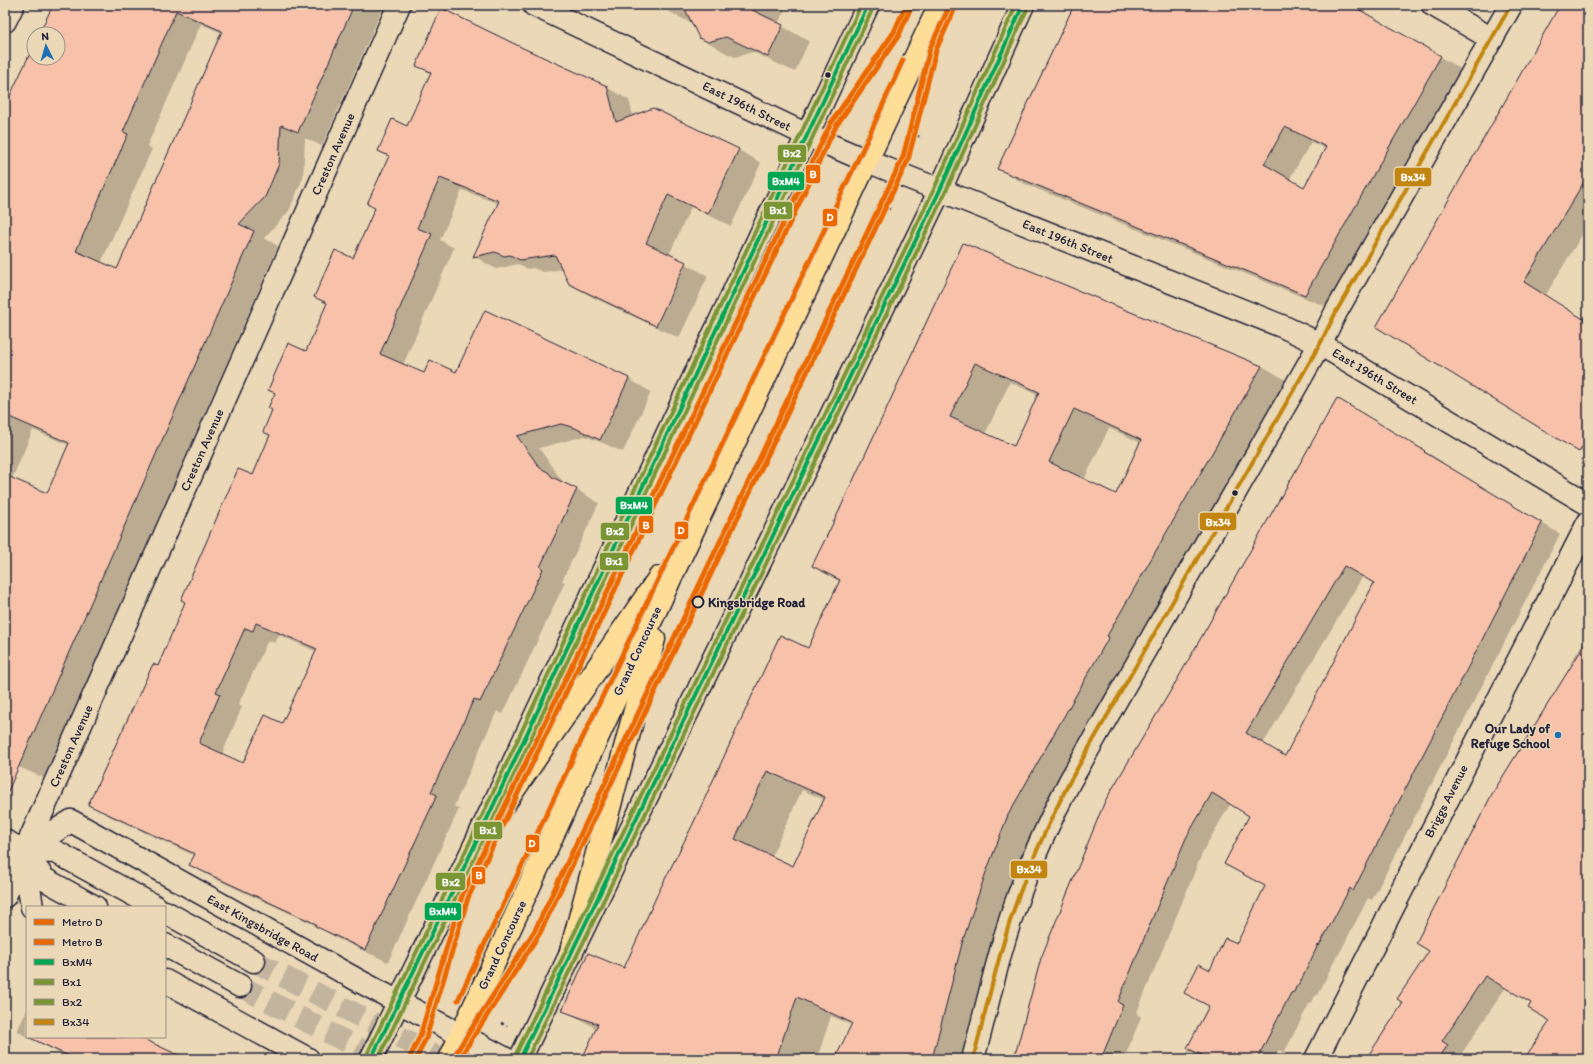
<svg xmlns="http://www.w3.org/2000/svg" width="1593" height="1064" viewBox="0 0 1593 1064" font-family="Itim,sans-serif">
<rect width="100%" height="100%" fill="#ead8b6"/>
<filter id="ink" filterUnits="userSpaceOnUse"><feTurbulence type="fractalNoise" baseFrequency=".025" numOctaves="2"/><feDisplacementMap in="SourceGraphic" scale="8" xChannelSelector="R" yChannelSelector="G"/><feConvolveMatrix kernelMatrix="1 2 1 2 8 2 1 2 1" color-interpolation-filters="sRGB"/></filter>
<g filter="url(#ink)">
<g fill="#0003" fill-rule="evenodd">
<path d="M54 5H384L322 146 305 138 303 178 289 211 264 238 278 246 44 778 5 761V109L34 48V58H58V34H41ZM201 24 222 33 117 270 101 263 152 149 147 146ZM33 430 69 445 47 495 12 479Z"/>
<polygon points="656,5 787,5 778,24 809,41 795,72 753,52 735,57 726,53 700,37 693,24"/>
<path d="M1075 5H1349L1466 72 1332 309 1025 184 998 169ZM1311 142 1326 149 1304 188 1289 180Z"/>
<polygon points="1561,5 1588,5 1588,225 1545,296 1588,322 1588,456 1377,327"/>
<path d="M525 50 606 87 629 100 633 116 653 109 739 150 761 163 731 226 691 207 669 255 708 276 679 338 592 297 569 284 563 269 543 272 533 268 528 269 518 264 496 269 474 256 499 204 462 190 440 240 454 248 403 365 424 374 456 373 485 311 629 379 651 392 623 452 598 441 585 436 539 448 562 481 599 503 562 581 565 582 503 714 497 711 454 806 459 809 388 962 338 939 317 926 213 878 191 865 195 856 111 817 89 804 253 477 271 435 276 394 269 390 306 352 328 304 315 297 354 259 376 208 389 157 379 151 408 127 431 74 417 65ZM279 635 317 652 283 724 243 764 222 754 242 707 238 705 268 640 275 643Z"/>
<path d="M964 245 1262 366 1296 386 1042 835 971 1059H836L852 1025 831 1016 817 1059H583L597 1029 564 1010 624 970 808 650 840 582 813 566 840 512ZM1010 382 1038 395 1015 448 985 434ZM1109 428 1141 443 1117 495 1084 480ZM802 790 825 800 794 867 771 857Z"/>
<path d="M1337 400 1443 462 1442 463 1560 534 1372 900 1368 898 1338 956 1337 955 1318 995 1315 996 1312 1002 1309 1004 1284 1053 1279 1050 1274 1059H1184L1210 1006V971L1237 944 1266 886 1225 864 1251 815 1231 803 1204 849 1137 1012V1014L1141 1017 1124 1059H1016L1178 681ZM1363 576 1375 583 1286 757 1263 744Z"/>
<polygon points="1588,635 1588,1059 1526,1059 1551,1020 1532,1003 1506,987 1462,1053 1468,1057 1467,1059 1374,1059 1430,951 1572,666 1570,664"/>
<polygon points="27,1010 27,1037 17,1031"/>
<polygon points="28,1037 137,1037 184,1059 71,1059"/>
</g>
<g fill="#f8c2aa" stroke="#22223b" fill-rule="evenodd">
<path d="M53 5H354L298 132 281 125 279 164 265 197 239 224 254 231 5 798V475L47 493 69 443 5 415V106L34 45V58H58V34H39ZM176 11 222 31 117 269 76 251 128 134 123 132Z"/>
<polygon points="683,5 742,5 783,25 768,57 726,37 708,42 699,38"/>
<path d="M1074 5H1351L1441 56 1305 295 997 169ZM1285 127 1326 147 1304 187 1264 164Z"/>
<polygon points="1560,5 1588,5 1588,175 1524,282 1588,322 1588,437 1579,452 1376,327"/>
<path d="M441 8 525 49 607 86 616 122 653 108 739 149 708 214 668 195 646 243 686 262 656 326 569 284 555 255 520 260 510 255 504 256 495 252 473 257 499 201 440 178 417 228 432 234 380 354 424 373 430 360 456 372 485 310 629 378 600 440 575 428 561 424 517 436 540 468 548 472 552 477 577 489 540 567 543 569 480 702 474 699 431 792 437 795 365 950 315 926 316 924 189 865 195 854 88 805 153 664 158 666 185 602 181 600 238 469 253 475 270 435 263 432 272 410 268 408 275 393 268 390 288 343 306 351 327 303 314 297 335 250 353 258 375 208 367 204 389 156 378 151 392 119 407 126 431 72 416 66ZM256 623 317 649 282 723 265 715 243 763 199 743 220 694 216 692 245 628 253 631Z"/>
<path d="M963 243 1262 366 1107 636 1109 637 1008 815 985 875 963 940 932 1059H835L852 1023 797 997 776 1059H582L598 1024 562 1011 588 953 624 968 658 893 692 826 780 635 808 648 840 580 812 566 839 511ZM975 363 1039 392 1014 446 950 417ZM1074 409 1141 440 1116 494 1049 462ZM767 771 825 797 793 866 735 839Z"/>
<path d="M1337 398 1425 451 1424 452 1542 523 1353 891 1350 888 1319 946 1318 945 1299 985H1297L1294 992 1291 993 1257 1059H1210L1187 1048 1209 1006 1184 993 1199 964 1210 970 1225 938 1237 943 1265 886 1224 864 1249 816 1212 793 1186 838 1145 936 1118 1002 1119 1003 1123 1005 1101 1059H1014L1041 958 1105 801 1177 680ZM1344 566 1374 583 1285 756 1246 733Z"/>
<polygon points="1588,639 1588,1059 1524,1059 1550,1021 1528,1008 1531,1003 1485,976 1442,1041 1448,1045 1438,1059 1366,1059 1403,1003 1397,999 1429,951 1416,943 1492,794"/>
<polygon points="28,1037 139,1037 187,1059 75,1059"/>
</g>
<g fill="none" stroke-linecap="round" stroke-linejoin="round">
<g stroke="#c2b49d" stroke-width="22" stroke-dasharray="22 11" stroke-linecap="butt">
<polyline points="254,961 442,1059"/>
<polyline points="240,986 379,1059"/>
</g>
<g stroke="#22223b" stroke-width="25">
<g id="street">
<polyline points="534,5 807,135 867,161 1284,327 1320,344 1588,504"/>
<polyline points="1433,5 1492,39"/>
<polyline points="5,21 13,5"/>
<polyline points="5,896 399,5"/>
<path d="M973 1059C988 1004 1000 945 1020 892 1034 854 1051 818 1070 781L1320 344 1336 312 1511 5"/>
<polyline points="1316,1059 1588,523"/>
</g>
</g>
<g stroke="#22223b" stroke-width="25">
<g id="secondary">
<polyline points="5,841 24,851 44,879 95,907"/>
<polyline points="24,851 71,821 361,982 506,1059"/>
<polyline points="24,851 56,852 156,907"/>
<polyline points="24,854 32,907"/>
<polyline points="165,912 254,961"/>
<polyline points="165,945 240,986"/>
<polyline points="165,981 308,1059"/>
<polyline points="371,1059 473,849 868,5"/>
<polyline points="520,1059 940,190 1023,5"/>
</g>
</g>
<g stroke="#22223b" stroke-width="25">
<g id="primary">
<polyline points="473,849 659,578"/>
<polyline points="570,955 654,639"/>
<polyline points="450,1059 670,579 940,5"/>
</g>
</g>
<g stroke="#22223b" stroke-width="2.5" stroke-dasharray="3 3" stroke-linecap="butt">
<polyline points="911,133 922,138"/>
<polyline points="877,204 890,209"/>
<polyline points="501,1023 507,1026"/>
</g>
<use href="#street" stroke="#ead8b6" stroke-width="22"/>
<use href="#secondary" stroke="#ead8b6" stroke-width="22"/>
<use href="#primary" stroke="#fedd96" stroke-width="22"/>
<g stroke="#ead8b6" stroke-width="7">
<g id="bus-1">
<polyline points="371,1059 473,849 868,5"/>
<polyline points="520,1059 940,190 1023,5"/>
</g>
</g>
<g stroke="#ead8b6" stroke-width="7">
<g id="bus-2">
<polyline points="378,1059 478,852 873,8"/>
<polyline points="527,1059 945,193 1028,7"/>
</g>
</g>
<g stroke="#ead8b6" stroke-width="7">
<g id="bus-3">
<polyline points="366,1056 468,846 861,5"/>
<polyline points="515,1056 935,187 1016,5"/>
</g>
</g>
<g stroke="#ead8b6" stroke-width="7">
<path id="bus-4" d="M973 1059C986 1010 997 960 1013 912 1028 867 1048 824 1070 781L1320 344 1336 312 1511 5"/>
</g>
<use href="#bus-1" stroke="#00a651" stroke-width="4"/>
<use href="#bus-2" stroke="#799534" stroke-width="4"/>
<use href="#bus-3" stroke="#799534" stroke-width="4"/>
<use href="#bus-4" stroke="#c2850f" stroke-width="4"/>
<g stroke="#ead8b6" stroke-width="8">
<g id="metro-1">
<polyline points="458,1000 867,140 903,60"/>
<polyline points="409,1059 420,1036 462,896 831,123 894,32 906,5"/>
<polyline points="452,1059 535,930 903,157 930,48 950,5"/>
</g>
</g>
<g stroke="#ead8b6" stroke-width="8">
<g id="metro-2">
<polyline points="416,1059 426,1038 468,898 836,126 899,35 911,7"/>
<polyline points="459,1059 540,933 908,160 936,50 955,8"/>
</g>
</g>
<use href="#metro-1" stroke="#eb6800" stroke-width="5"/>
<use href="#metro-2" stroke="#eb6800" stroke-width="5"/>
</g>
</g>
<g fill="#22223b" stroke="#ead8b6" stroke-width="1.5">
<circle cx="828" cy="75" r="3.5"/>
<circle cx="1235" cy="493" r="3.5"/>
</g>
<circle fill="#ead8b6" stroke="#22223b" stroke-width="2" cx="698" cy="602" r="5.5"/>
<circle fill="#1f6fb2" stroke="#ead8b6" stroke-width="1.5" cx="1558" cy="735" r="4"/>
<g text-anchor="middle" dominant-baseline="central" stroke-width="3" stroke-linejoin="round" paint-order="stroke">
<g font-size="13" fill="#22223b" stroke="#ead8b6">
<text transform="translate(747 106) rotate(26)">East 196th Street</text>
<text transform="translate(333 154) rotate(-66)">Creston Avenue</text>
<text transform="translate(1068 241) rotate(22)">East 196th Street</text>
<text transform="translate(1375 376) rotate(31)">East 196th Street</text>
<text transform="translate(202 450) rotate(-66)">Creston Avenue</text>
<text transform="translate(637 651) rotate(-65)">Grand Concourse</text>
<text transform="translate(71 746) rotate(-66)">Creston Avenue</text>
<text transform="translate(1446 801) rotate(-63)">Briggs Avenue</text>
<text transform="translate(263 928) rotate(29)">East Kingsbridge Road</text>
<text transform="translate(502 945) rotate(-65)">Grand Concourse</text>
</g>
<g font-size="13" font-weight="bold" fill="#22223b" stroke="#ead8b6" text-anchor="start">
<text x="708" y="602">Kingsbridge Road</text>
</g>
<g font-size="13" font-weight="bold" fill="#22223b" stroke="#ead8b6" text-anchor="end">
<text x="1550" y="728">Our Lady of<tspan x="1550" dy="15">Refuge School</tspan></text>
</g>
</g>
<g stroke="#ead8b6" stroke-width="1.5">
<rect x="777" y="144" width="30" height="19" rx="4" fill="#799534"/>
<rect x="805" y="164" width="16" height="20" rx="4" fill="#eb6800"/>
<rect x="1394" y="167" width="38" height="20" rx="4" fill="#c2850f"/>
<rect x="767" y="171" width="38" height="20" rx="4" fill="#00a651"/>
<rect x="763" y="201" width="30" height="19" rx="4" fill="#799534"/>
<rect x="822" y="208" width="16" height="19" rx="4" fill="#eb6800"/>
<rect x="615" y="496" width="38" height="19" rx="4" fill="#00a651"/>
<rect x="1199" y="512" width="38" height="19" rx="4" fill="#c2850f"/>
<rect x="638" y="515" width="16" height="19" rx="4" fill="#eb6800"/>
<rect x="674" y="521" width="15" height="19" rx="4" fill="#eb6800"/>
<rect x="600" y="522" width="30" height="19" rx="4" fill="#799534"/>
<rect x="599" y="552" width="30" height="19" rx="4" fill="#799534"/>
<rect x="473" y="821" width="30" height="19" rx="4" fill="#799534"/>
<rect x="525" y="834" width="15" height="19" rx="4" fill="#eb6800"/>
<rect x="1010" y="860" width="38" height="19" rx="4" fill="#c2850f"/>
<rect x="471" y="866" width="15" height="19" rx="4" fill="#eb6800"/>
<rect x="435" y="872" width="31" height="19" rx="4" fill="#799534"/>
<rect x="424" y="902" width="38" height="19" rx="4" fill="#00a651"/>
</g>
<g font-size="11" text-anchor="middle" font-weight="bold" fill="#fff">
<text x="792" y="157">Bx2</text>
<text x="813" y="178">B</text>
<text x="1413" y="181">Bx34</text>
<text x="786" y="185">BxM4</text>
<text x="778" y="214">Bx1</text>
<text x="830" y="221">D</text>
<text x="634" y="509">BxM4</text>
<text x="1218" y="526">Bx34</text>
<text x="646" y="529">B</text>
<text x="681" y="534">D</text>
<text x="615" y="535">Bx2</text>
<text x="614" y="565">Bx1</text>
<text x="488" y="834">Bx1</text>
<text x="532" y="847">D</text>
<text x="1029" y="873">Bx34</text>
<text x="479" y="879">B</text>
<text x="451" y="886">Bx2</text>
<text x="443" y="915">BxM4</text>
</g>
<rect width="1593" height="1064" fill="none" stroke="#ead8b6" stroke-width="20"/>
<rect x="10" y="10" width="1573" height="1044" fill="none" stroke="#22223b" stroke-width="1.5" filter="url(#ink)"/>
<rect x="26" y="906" width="140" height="132" fill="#ead8b6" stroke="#9a8f85"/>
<rect x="34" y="919" width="20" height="6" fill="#eb6800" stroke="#9a8f85"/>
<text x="62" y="926" font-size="12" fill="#22223b">Metro D</text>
<rect x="34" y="939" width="20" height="6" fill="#eb6800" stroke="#9a8f85"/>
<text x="62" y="946" font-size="12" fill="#22223b">Metro B</text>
<rect x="34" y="959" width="20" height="6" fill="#00a651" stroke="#9a8f85"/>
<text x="62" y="966" font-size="12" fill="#22223b">BxM4</text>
<rect x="34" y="979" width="20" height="6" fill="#799534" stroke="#9a8f85"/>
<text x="62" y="986" font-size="12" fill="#22223b">Bx1</text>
<rect x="34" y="999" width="20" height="6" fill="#799534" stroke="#9a8f85"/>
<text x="62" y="1006" font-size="12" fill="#22223b">Bx2</text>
<rect x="34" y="1019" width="20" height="6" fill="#c2850f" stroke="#9a8f85"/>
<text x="62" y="1026" font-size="12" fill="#22223b">Bx34</text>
<g transform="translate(46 46) rotate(355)"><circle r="19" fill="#ead8b6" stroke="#9a8f85"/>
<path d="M0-3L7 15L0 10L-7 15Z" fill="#1f6fb2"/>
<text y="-6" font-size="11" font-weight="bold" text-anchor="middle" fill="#22223b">N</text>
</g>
</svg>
